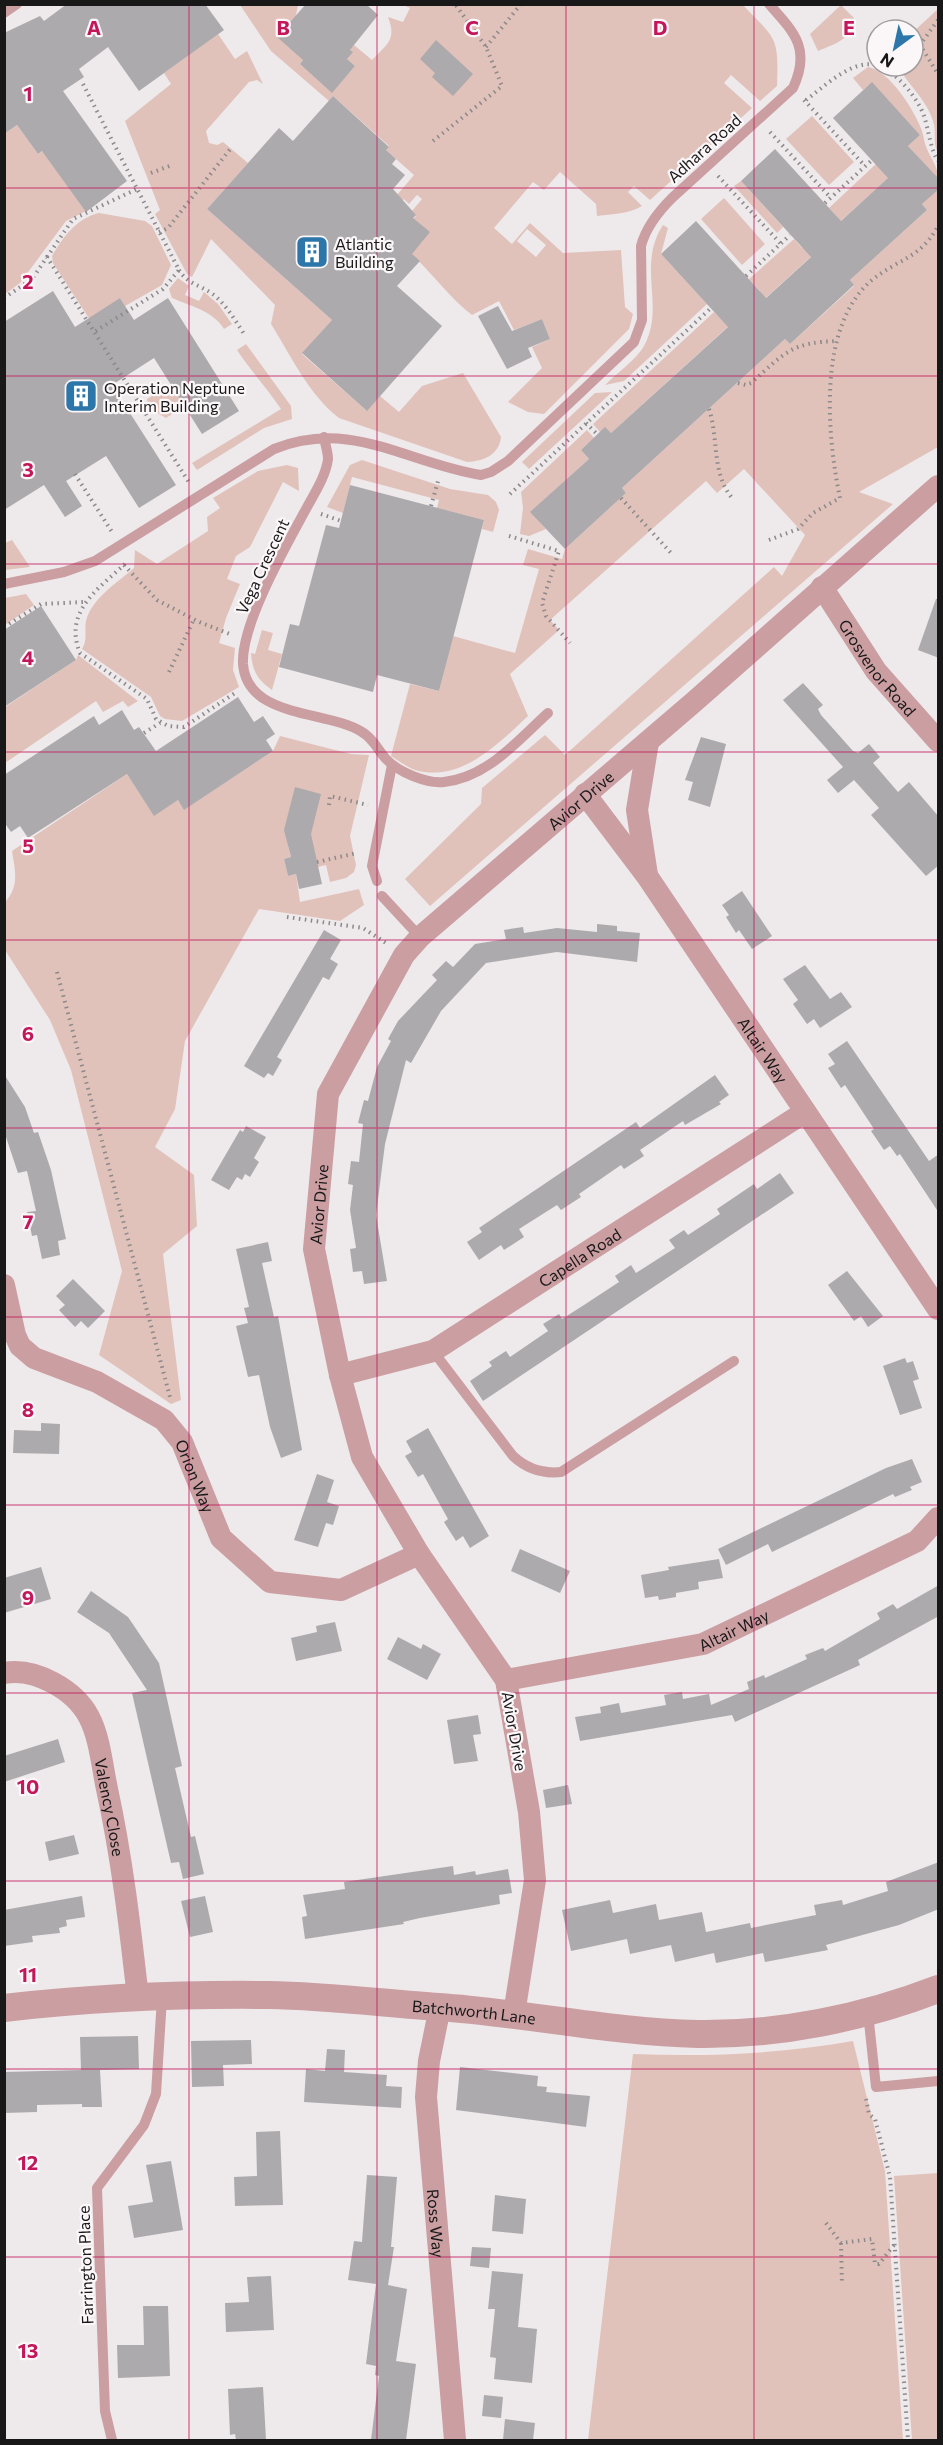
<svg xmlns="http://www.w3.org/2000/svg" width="943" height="2445" viewBox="0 0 943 2445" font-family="Commissioner,sans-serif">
<rect width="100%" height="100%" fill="#eee9eb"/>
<g fill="#e1c2ba" fill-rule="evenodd">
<path d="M240 5H298L296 15 303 60 300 64 332 92 355 66 347 59 352 52 350 49 354 45 372 60C387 44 397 40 388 17L403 22 410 8 403 5H743C776 40 779 36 777 86L760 101 731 75 724 83 752 108 650 200 634 186 628 192 642 206C628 214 613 214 597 216L596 204 560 172 544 190 533 182 494 228 512 244 530 223 563 253 621 250 625 307 633 314 629 329 544 414 528 412 508 402 542 368 532 347 550 339 542 319 514 330 499 301 472 315C449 298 432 272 410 253L412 220 416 216 412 211 422 199 417 195 409 204 404 199 390 214 385 209 414 175 386 150 389 146 333 96 329 101 271 51ZM527 229 546 245 536 257 517 241Z"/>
<path d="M841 5 854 18C851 40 837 43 818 51L810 34Z"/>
<path d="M938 9V153C932 142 937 132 933 121 927 100 908 85 898 66H913V32Z"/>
<path d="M218 34 235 59 247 51 263 84 257 80 249 82 206 131 209 143 217 145 223 142 248 163 207 209 332 320 302 354 366 410 380 396 399 412 422 386 463 373 501 437C499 455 484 461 467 462L339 418C309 395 291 356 271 324L275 305 211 239 192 277 187 274 155 214 160 210 125 121 171 84 164 73Z"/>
<path d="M868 67C890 71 915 111 922 131 924 137 924 143 927 149 932 161 938 166 938 179L908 146 920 135 872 83 863 90 853 78Z"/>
<polygon points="812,116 854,162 829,185 786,139"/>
<polygon points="17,125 38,154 47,148 86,211 66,221 20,283 5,294 4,129 7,132"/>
<polygon points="876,164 893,174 835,226 838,218 829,208"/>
<polygon points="741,181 783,227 777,233 734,186"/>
<path d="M938 189V447L859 492 893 504 430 906 405 879 481 804 482 788 545 735 565 755 774 567 782 576 805 535 744 469 717 493 706 481 550 620 559 630 510 674 528 716C498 744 461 783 415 770 407 767 399 761 391 756L410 684 439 691 453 636 515 653 539 569 523 565 528 549 562 559 565 549 626 493 622 488 785 339 790 344 854 286 850 280 927 210 922 204Z"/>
<polygon points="724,198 765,244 742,265 701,219"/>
<path d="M99 213 145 221 152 226 171 265 162 285 125 306 120 298 94 326 53 263 52 256C63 237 77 218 99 213Z"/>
<path d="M663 225 668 228 661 254 707 304 624 381 605 385C617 373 636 360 644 346 666 305 636 267 663 225Z"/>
<polygon points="794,239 802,248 809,243 816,252 760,303 754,296 760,291 749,279"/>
<path d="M178 278 189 286 185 295 199 301 204 292 218 304 232 324 224 329C212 310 192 307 172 298L169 289Z"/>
<polygon points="714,312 723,321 729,316 733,322 611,433 600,432 593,424"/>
<path d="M246 344 291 406 292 419 264 428 197 470 192 463 281 409C267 388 251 371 237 350Z"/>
<polygon points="171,384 184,406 166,418 149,408 147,399"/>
<polygon points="612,392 529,469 522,462 595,393"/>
<polygon points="587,430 594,438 581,450 589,459 531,512 546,529 529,536 520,534 523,508 521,492"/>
<polygon points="362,460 450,489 488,495 496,502 499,510 493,532 482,529 484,520 437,508 439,500 352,477 343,513 327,507 350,465"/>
<path d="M287 465 298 468 299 491 283 482 250 547 236 556 227 579 240 584 226 618 219 643 235 648 233 670 239 687 182 721 165 719 160 716 151 697 82 649C88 639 84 631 86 621 92 598 117 583 134 568L135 550 157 564 208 531 207 517 220 508 213 498 258 471Z"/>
<polygon points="12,540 30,567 5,570 5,543"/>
<polygon points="26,594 34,605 5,625 5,598"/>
<path d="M262 630 273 633 268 650 282 654 272 690C258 680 252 671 251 653L255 654Z"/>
<polygon points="78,655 138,701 128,707 123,701 103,712 96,701 5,763 5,707 76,660"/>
<path d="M280 736 351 754 369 755 350 836 356 865 354 872 346 878 330 882 326 865 318 867 288 846 291 857 284 859 288 876 296 874 300 902 359 889 364 905 340 921 259 909 185 1041 175 1109 155 1147 194 1175 197 1226 163 1254 181 1400 171 1404 99 1355 122 1271 71 1070 50 1020 5 950 4 903C20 887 15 870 12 851L127 774 154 815 178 800 185 809 273 751Z"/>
<path d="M853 2041 885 2171 903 2440H588L633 2054C708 2057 779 2054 853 2041Z"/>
<polygon points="938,2173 938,2440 912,2440 894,2176"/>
</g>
<g fill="#adaaad">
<polygon points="67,4 205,4 224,30 139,91 108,47 79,69 84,77 63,91 127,181 86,212 42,151 38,154 17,125 4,134 4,33 40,16 44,21"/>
<polygon points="306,4 366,4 378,15 350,50 353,52 347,59 355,66 332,93 300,64 303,60 277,37"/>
<polygon points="436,40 473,74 453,96 432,77 435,73 420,59"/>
<polygon points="872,82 920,135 908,146 939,179 939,189 922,204 927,210 850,280 854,285 790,344 785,339 622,488 626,493 565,549 530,512 589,459 581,450 605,427 611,433 728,327 661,254 696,221 766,298 811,257 741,181 775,149 841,221 888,178 833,118"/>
<polygon points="333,96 389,147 386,150 396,159 392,164 405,175 393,189 416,215 413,218 430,232 412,254 420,261 397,286 442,326 367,411 302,353 332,320 207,209 279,128 293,141"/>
<polygon points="53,291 75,327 120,298 134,320 168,298 239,411 202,434 154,358 112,385 176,485 139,508 106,456 66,481 82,506 65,517 44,485 4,510 4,322"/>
<polygon points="498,306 512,331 542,319 550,339 528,348 532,357 507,369 478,316"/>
<polygon points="350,485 484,520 439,691 377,675 373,692 279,667 290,624 299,626 326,525 339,528"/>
<polygon points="936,599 939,599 939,658 918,650"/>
<polygon points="41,606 76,660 4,707 4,630"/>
<polygon points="803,683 823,705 818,709 821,715 853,751 858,753 869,744 880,757 873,763 898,792 909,782 939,817 939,865 926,876 871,815 879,808 854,780 838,793 827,780 843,767 783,700"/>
<polygon points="238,697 254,722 263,716 275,734 266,740 273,751 184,810 178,800 154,816 127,774 28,838 20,826 11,832 4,822 4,775 94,716 99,725 122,710 134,730 139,727 156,751"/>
<polygon points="701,737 726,744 710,807 688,800 693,782 685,780"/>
<polygon points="295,787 321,794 311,834 322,884 299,889 296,874 288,876 284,859 291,857 284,830"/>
<polygon points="742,891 772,936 752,949 739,930 736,933 726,917 729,915 722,905"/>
<polygon points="597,924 617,926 617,931 640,933 637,962 557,952 486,963 441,1011 411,1063 406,1060 385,1144 376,1215 387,1281 364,1284 362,1271 353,1272 350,1249 356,1248 350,1210 353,1185 348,1184 351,1161 359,1162 363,1124 358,1123 364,1100 368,1101 377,1067 391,1041 388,1039 398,1021 437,980 432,975 446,961 453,967 475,944 506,939 504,930 523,927 524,933 557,928 597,932"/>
<polygon points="324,930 341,940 330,959 338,964 329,980 323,977 277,1057 282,1060 273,1076 268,1073 264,1078 244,1066"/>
<polygon points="805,965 830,999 841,992 852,1007 820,1028 814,1019 807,1024 793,1004 798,1000 783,979"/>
<polygon points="847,1041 929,1161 939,1154 939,1213 900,1154 897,1156 890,1146 884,1150 871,1131 874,1129 845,1085 841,1088 828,1068 835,1064 828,1054"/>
<polygon points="4,1074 25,1107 34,1133 38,1132 51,1170 66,1239 58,1241 60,1255 42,1259 37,1235 32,1236 27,1212 36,1211 27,1171 18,1173 4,1131"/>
<polygon points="715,1075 729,1095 719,1102 721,1104 685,1125 683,1121 640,1150 644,1156 624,1169 621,1165 579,1194 581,1197 561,1210 557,1205 519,1229 524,1237 504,1250 501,1245 479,1260 467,1242 482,1232 479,1228 636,1122 640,1128"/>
<polygon points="246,1126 266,1137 254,1158 259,1162 250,1177 245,1174 242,1180 237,1177 229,1190 211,1180 240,1130 243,1132"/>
<polygon points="780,1173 794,1193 483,1401 470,1381 492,1366 489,1362 506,1351 510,1357 548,1331 543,1324 559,1314 562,1319 584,1305 619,1282 615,1276 631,1265 636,1273 675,1248 669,1240 684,1230 688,1235 720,1214 717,1209 754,1184 757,1189"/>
<polygon points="268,1242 272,1261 262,1263 274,1317 278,1316 302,1450 281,1458 270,1427 259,1375 248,1377 236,1326 248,1323 244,1308 249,1307 236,1249"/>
<polygon points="847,1271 883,1316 868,1327 861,1316 854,1321 828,1285"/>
<polygon points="73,1279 105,1311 88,1328 81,1321 75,1327 59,1310 65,1305 56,1296"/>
<polygon points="905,1358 907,1363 913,1361 919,1379 913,1381 922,1408 900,1415 883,1366"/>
<polygon points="41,1423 60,1424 59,1454 13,1453 14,1430 41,1431"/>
<polygon points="428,1428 489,1536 470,1548 463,1536 456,1541 444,1522 448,1519 423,1474 418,1477 405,1456 412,1452 406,1441"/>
<polygon points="912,1459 922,1482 910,1487 912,1490 895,1497 893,1494 772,1552 768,1544 726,1565 718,1549 886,1468"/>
<polygon points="317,1474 334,1480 327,1502 339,1506 333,1525 326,1523 318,1547 294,1540"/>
<polygon points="520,1549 570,1571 560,1593 511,1571"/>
<polygon points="719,1559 723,1578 698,1582 699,1589 676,1593 676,1597 659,1600 658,1596 645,1598 641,1575 669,1570 668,1567"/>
<polygon points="41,1567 51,1599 4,1613 4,1578"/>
<polygon points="939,1585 939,1616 858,1660 860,1665 735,1722 732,1715 580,1741 575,1717 601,1713 600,1707 619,1703 621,1713 666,1705 664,1695 682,1692 683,1699 709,1694 711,1705 749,1689 747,1682 764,1675 765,1678 807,1659 805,1655 823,1648 825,1651 880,1619 877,1613 893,1604 897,1609"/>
<polygon points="91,1591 128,1617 159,1663 182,1766 175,1768 191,1837 195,1836 204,1874 183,1879 179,1862 171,1863 132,1693 147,1690 109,1633 77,1612"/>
<polygon points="335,1622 342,1651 296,1661 291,1638 317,1632 316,1626"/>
<polygon points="398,1637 421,1649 423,1644 441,1654 427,1680 387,1659"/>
<polygon points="478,1715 481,1734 473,1735 478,1761 454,1764 447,1720"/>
<polygon points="58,1739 65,1762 4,1782 4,1756"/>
<polygon points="568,1785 572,1804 546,1808 543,1790"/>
<polygon points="74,1835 79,1854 49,1861 45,1842"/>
<polygon points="939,1862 939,1909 899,1925 826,1945 828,1950 765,1962 763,1953 716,1963 714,1953 675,1962 671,1945 630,1954 627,1939 571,1951 562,1910 610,1900 613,1913 656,1904 659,1920 702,1912 706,1932 750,1923 751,1928 816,1915 814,1905 842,1900 843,1905 888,1891 886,1882"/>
<polygon points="453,1866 454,1875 475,1871 476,1875 508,1869 512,1893 499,1895 500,1904 420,1918 403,1922 404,1924 305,1939 302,1917 307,1916 303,1895 345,1889 344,1882"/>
<polygon points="82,1896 85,1917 66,1920 67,1926 59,1928 60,1933 32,1936 33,1942 4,1946 4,1910"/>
<polygon points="205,1896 213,1932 190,1937 181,1901"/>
<polygon points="138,2036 139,2069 100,2070 102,2107 82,2107 82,2104 37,2105 37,2112 4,2113 4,2072 81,2070 80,2037"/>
<polygon points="251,2040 252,2064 223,2065 224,2086 192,2087 191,2041"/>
<polygon points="327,2049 345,2050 344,2072 387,2075 386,2086 402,2087 401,2108 304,2102 306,2069 325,2071"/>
<polygon points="460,2067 538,2076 537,2086 547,2087 546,2092 590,2096 586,2127 456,2110"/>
<polygon points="280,2131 283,2205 235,2206 234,2177 257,2176 256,2132"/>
<polygon points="171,2161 183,2230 134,2238 128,2206 153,2202 146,2165"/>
<polygon points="367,2175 397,2177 391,2247 394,2247 388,2285 407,2289 396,2361 416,2364 406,2440 371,2440 379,2376 375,2375 376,2366 366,2364 376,2284 348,2280 354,2241 362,2242"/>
<polygon points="495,2195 526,2199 523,2234 492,2231"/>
<polygon points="472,2247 491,2248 489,2268 470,2266"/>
<polygon points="492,2271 523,2274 518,2327 537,2329 532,2383 494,2379 496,2358 490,2357 495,2309 488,2309"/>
<polygon points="271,2276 274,2330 226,2332 225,2303 249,2302 247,2277"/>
<polygon points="143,2306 168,2306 170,2376 118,2378 117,2345 144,2345"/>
<polygon points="263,2387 266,2440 236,2440 235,2434 230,2435 228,2389"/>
<polygon points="484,2395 503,2397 501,2418 482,2416"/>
<polygon points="505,2419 535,2423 533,2440 503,2440"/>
</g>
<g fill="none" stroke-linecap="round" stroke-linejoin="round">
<g stroke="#8c898a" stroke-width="4" stroke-dasharray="1.5 4.5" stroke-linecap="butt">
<polyline points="938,20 920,45 938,74"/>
<polyline points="486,47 521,4"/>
<path d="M881 66C898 75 918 98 924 116 929 131 930 148 938 161"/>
<polyline points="83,84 179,270 163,289 94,332"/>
<polyline points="804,100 865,166"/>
<path d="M806 100C825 86 852 59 877 65"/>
<polyline points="770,132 831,198"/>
<polyline points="433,141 502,86 486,47 455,4"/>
<polyline points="151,173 172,165"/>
<polyline points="718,176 781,244"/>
<polyline points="825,203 872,160"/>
<polyline points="159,232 168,228 231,148"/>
<polyline points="47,257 73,219 137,189"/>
<path d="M179 270C187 284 201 285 214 295 227 306 235 320 244 334"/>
<polyline points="746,276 790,235"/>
<polyline points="4,298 32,279 47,257 190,484"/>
<path d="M738 383 746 385 751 383C785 353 791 342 838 341"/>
<path d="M709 409C719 439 711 474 733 499"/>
<polyline points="586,423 598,435"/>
<polyline points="75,474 112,532"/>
<polyline points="510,494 711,308"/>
<polyline points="621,498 671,553"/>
<polyline points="431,506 438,481"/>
<polyline points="321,514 341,521"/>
<polyline points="509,536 559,551 542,603 546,616 570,643"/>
<path d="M769 540 798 529 813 513 840 498C827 435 817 326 872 280 898 259 921 258 938 226"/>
<path d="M125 564C98 589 63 612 80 653L147 699 156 719 168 726 184 727 235 693"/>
<polyline points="124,565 157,600 197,621 232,635"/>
<polyline points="4,627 41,604 84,602"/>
<polyline points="169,672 194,619"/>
<polyline points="144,733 160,723"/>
<polyline points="329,805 330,796 368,805"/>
<polyline points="317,862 357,853"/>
<polyline points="287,917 363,928 386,943"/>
<polyline points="57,972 170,1397"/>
<polyline points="866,2099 869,2114 875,2119 890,2177 908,2440"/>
<polyline points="826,2223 841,2243 872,2239 875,2264 879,2264 894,2245"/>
<polyline points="841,2243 842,2285"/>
</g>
<g stroke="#cb9ea2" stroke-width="10">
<polyline points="4,13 17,4"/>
<path d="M324 437C325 444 328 452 328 459 326 476 314 494 306 509 286 546 241 624 243 664 247 719 328 710 362 732 373 738 378 750 386 759 398 772 427 784 444 782 488 777 517 741 548 713"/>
<path d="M4 584 64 572 95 561 274 449C352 418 406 463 481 475L491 472 508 461 634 342 642 320 641 246C646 227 658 212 672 198L793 88C811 49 795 33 769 4"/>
<polyline points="377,881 372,866 392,765"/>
<polyline points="382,896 420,937"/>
<path d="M433 1351 513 1456C527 1469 542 1474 561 1472L734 1361"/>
<polyline points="868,2013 876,2087 938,2081"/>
<polyline points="112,2440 105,2411 97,2188 144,2125 156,2094 162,1998"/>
</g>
<g stroke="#cb9ea2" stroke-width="22">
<path id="s1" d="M822 587 876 671 938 741"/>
<path id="s2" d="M585 794 647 876 938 1309"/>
<polyline points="647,875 637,810 648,742"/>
<path id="s3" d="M4 1285 15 1335 20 1346 34 1358 97 1382 164 1420 182 1442 221 1538 270 1582 341 1590 419 1554"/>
<path id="s4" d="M340 1375 433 1351 805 1112"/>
<path id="s5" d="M4 1673C35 1667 75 1690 89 1717 100 1738 102 1766 107 1789 122 1858 130 1927 138 1998"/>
<path id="s6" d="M506 1680 703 1644 917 1541 938 1518"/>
<path id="s7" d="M440 2007 429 2061 426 2097 455 2440"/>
<path id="s8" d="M514 2014 535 1880 529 1812 506 1680 419 1554 362 1457 340 1375 314 1249 328 1094 404 955 420 937 695 701 938 486"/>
</g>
<path stroke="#cb9ea2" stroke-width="28" id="s9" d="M4 2008C92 1998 181 1994 269 1995 326 1996 383 2003 439 2007 525 2013 611 2032 698 2034 779 2035 863 2018 938 1989"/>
</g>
<path fill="none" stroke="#c2185b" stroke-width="1.5" stroke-opacity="0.55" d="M189 4V2440M377 4V2440M566 4V2440M754 4V2440M4 188H938M4 376H938M4 564H938M4 752H938M4 940H938M4 1128H938M4 1317H938M4 1505H938M4 1693H938M4 1881H938M4 2069H938M4 2257H938"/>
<defs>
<g id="building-square" transform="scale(1.725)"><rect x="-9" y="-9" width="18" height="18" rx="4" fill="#2d76aa" stroke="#fbf6f8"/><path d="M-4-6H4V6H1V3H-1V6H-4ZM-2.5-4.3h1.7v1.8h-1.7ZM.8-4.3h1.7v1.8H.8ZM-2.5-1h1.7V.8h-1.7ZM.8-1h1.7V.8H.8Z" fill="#fff"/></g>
</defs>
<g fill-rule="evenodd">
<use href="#building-square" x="312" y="252"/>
<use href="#building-square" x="81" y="396"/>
</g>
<g text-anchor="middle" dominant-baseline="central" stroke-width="4.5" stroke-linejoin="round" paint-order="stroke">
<g font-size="16" fill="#191818" stroke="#fbf6f8">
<text transform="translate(704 148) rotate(-42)">Adhara Road</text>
<text transform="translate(262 566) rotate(-65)">Vega Crescent</text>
<text stroke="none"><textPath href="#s1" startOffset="98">Grosvenor Road</textPath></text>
<text stroke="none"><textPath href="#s8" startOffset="1366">Avior Drive</textPath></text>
<text stroke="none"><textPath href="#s2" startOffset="312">Altair Way</textPath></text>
<text stroke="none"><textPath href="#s8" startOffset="862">Avior Drive</textPath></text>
<text stroke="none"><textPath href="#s4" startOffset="270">Capella Road</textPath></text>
<text stroke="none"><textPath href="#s3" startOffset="291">Orion Way</textPath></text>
<text stroke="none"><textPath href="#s6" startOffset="234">Altair Way</textPath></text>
<text transform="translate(515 1731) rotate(80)">Avior Drive</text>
<text stroke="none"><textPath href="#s5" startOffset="194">Valency Close</textPath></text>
<text stroke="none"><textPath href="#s9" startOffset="471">Batchworth Lane</textPath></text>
<text stroke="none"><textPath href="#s7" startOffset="218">Ross Way</textPath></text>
<text transform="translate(85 2265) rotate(-92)">Farrington Place</text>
</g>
<g font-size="16" fill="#191818" stroke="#fbf6f8" text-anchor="start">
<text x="335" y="243">Atlantic<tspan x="335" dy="18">Building</tspan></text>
<text x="104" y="387">Operation Neptune<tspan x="104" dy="18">Interim Building</tspan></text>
</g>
</g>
<g font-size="20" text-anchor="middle" font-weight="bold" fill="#c2185b" stroke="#fbf6f8" stroke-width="4.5" stroke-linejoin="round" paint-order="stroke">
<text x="94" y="35">A</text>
<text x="283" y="35">B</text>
<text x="472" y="35">C</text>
<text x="660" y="35">D</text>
<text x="849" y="35">E</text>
<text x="28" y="101">1</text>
<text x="28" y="289">2</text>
<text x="28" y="477">3</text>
<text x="28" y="665">4</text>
<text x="28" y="853">5</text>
<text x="28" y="1041">6</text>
<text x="28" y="1229">7</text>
<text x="28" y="1417">8</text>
<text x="28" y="1605">9</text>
<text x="28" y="1794">10</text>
<text x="28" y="1982">11</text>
<text x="28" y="2170">12</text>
<text x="28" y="2358">13</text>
</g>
<rect width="943" height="2445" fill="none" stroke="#191818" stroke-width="12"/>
<g transform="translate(895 48) rotate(213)"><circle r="28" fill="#fbf6f8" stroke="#a19d9e" stroke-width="1.5"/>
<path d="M0-4.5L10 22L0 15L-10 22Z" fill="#2d76aa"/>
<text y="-9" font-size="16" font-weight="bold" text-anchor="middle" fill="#191818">N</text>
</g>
</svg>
